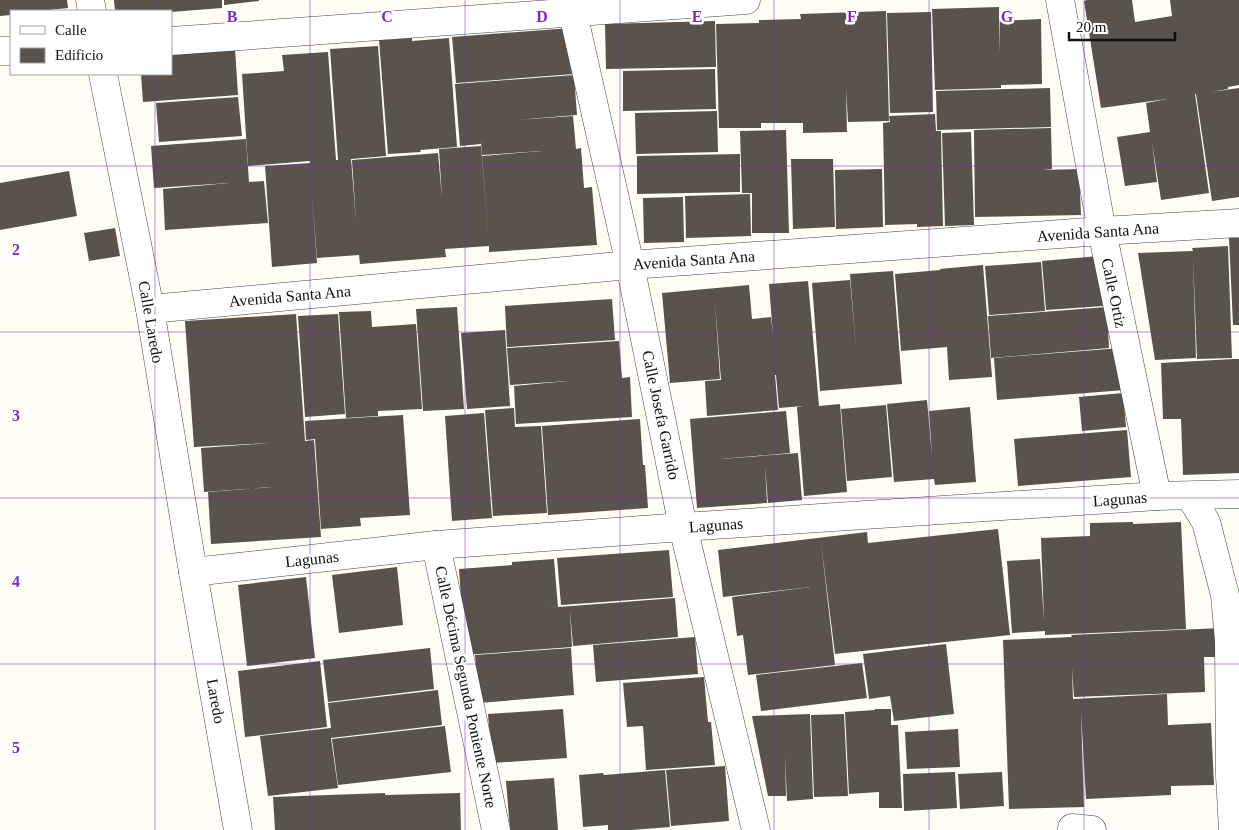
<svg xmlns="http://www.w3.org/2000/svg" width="1239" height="830" viewBox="0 0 1239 830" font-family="'Times New Roman',serif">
<rect width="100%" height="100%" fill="#fffdf5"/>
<g fill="#5a524d">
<polygon points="0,0 67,0 68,8 39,11 11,11 11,15 0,16"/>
<polygon points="114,0 222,0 222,8 171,12 171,11 115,11"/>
<polygon points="224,0 259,0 259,1 224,5"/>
<polygon points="1087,0 1132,0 1135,22 1172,16 1170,0 1239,0 1239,85 1228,87 1228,89 1211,92 1239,88 1239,197 1212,201 1196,94 1195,94 1209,193 1161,200 1152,142 1157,182 1125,186 1117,137 1150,132 1146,103 1167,99 1101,108 1084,1"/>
<polygon points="999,7 1000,54 1000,21 1041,19 1042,84 1001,85 1001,88 935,90 932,9"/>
<polygon points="886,11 889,121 848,122 846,89 847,132 803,133 803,123 761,123 761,128 719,128 716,24 759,23 759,20 801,19 800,14"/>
<polygon points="931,12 933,112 890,113 887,13"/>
<polygon points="715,21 716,67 606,69 605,24"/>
<polygon points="571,28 574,74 456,83 452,37"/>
<polygon points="412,38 412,41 449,38 457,147 420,150 421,152 388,154 379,40"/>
<polygon points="378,46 386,156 351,159 356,221 352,160 438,153 442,199 439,149 481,146 489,243 482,156 542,151 482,155 481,141 481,144 460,146 455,84 574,75 577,115 516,120 573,116 576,149 581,148 584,188 592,187 597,245 489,252 489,246 445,249 446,257 360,264 359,255 317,258 312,196 317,263 272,267 265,166 310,163 310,161 248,166 242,74 284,71 282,55 328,52 336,160 338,160 330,49"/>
<polygon points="235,48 238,95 143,102 141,74 171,74 171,52"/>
<polygon points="715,69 716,109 623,111 623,71"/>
<polygon points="1050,88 1051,127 937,130 936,91"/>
<polygon points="238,97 242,136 159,142 156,103"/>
<polygon points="717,111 718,152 636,154 635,113"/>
<polygon points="935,114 936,131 941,131 943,226 917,227 917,224 885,225 883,123 890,122 889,116"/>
<polygon points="1051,128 1052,169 1043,170 1079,169 1081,215 975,217 974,130"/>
<polygon points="786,130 789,233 752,233 752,193 742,193 740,131"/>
<polygon points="971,132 974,225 945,226 942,133"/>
<polygon points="246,139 249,182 264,181 268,223 165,230 163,189 229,183 154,188 151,146"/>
<polygon points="740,154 740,192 637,194 637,156"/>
<polygon points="791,159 833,159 835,227 793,229"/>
<polygon points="882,169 883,227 836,229 835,170"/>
<polygon points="69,171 77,216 0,230 0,183"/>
<polygon points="750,194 751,236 686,238 685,196"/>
<polygon points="683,197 684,242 644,243 643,198"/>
<polygon points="115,228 120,256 89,261 84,233"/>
<polygon points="1229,238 1239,238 1239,325 1233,325"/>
<polygon points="1228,246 1232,358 1197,359 1193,257 1196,358 1155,360 1138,253 1193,251 1192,248"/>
<polygon points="1099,256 1103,306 1046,310 1042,261"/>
<polygon points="1041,262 1045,311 989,315 985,266"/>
<polygon points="983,265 992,377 949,380 947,347 901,351 895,274 940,270 940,269"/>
<polygon points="893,271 902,384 820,391 812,283 850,280 856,348 850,274"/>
<polygon points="808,281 819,406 840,404 847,492 804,496 797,407 803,406 779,408 776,375 775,375 778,410 707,416 705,381 721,380 715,302 720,379 670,383 662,293 749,285 752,319 771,317 773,336 769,284"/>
<polygon points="612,299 615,340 507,347 505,306"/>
<polygon points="457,307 464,409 423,411 416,309"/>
<polygon points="1107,307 1109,348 991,358 988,316"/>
<polygon points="371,311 372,327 416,324 422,409 378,411 378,416 346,418 339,312"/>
<polygon points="296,314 305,441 314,440 321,537 211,544 208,492 272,487 204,492 201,448 270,443 194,447 185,321"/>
<polygon points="338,314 345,414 305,417 298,316"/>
<polygon points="505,330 510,406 467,409 461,333"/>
<polygon points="619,341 622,378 630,377 632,417 516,424 514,386 568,381 510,385 507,348"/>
<polygon points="1121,348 1125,390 997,400 994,358"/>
<polygon points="1234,359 1239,359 1239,473 1183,475 1181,419 1163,419 1161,363"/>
<polygon points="1123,393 1126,427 1082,431 1079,397"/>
<polygon points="927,400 932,457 929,411 970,407 976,482 935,485 934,479 894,482 887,404"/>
<polygon points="886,405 892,477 847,481 841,409"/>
<polygon points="514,408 515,427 541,426 547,513 493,516 485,410"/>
<polygon points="786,411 790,453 721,459 798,453 802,500 768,503 765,466 767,503 697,508 690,419"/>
<polygon points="484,413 492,518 452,521 445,416"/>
<polygon points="403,415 410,515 360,518 361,526 321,529 315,439 306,440 305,421"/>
<polygon points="640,419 643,465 645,465 648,508 548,515 542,426"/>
<polygon points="1127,430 1131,477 1018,486 1014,439"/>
<polygon points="1133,522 1133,524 1181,522 1186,629 1045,635 1045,631 1012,633 1007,561 1040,559 1044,621 1041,538 1090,536 1090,523"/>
<polygon points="998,529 1010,635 835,654 821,542 835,665 748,675 743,635 737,636 732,597 811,587 723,597 718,550 867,532 868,543"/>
<polygon points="669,550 673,597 561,605 557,558"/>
<polygon points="554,559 558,607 533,609 675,598 678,637 573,646 570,610 572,647 465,655 459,569 512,565 512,562"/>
<polygon points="397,567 403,625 339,633 332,575"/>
<polygon points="306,577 315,658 247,666 238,585"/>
<polygon points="1220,628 1221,657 1204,657 1205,692 1074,697 1072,668 1073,699 1167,694 1168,725 1211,723 1214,785 1171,786 1171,795 1086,799 1081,712 1084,807 1009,809 1003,640 1072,637 1071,635"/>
<polygon points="695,637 698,674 596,682 593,645"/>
<polygon points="946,644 954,714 894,721 890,696 869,699 863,654"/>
<polygon points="430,648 434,689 328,702 323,660"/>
<polygon points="571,648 574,695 479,703 475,655"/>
<polygon points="320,661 327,727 245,737 238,671"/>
<polygon points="862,663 867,698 761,711 756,675"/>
<polygon points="704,677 708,722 711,722 715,765 646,770 643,726 627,727 623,683"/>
<polygon points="438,690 442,725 331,738 338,788 268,796 260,736 331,728 328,703"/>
<polygon points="563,709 567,758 492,763 488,714"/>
<polygon points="875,709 891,709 891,725 898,725 902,808 879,808 879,792 849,794 845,712 875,710"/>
<polygon points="810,714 813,799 787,801 785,755 786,796 768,796 752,716"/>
<polygon points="844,714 848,796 814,797 811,715"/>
<polygon points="445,726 451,772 338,785 332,739"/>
<polygon points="958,729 960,767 907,769 905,732"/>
<polygon points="725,766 729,821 671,826 666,770"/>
<polygon points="665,770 670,827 632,830 608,830 608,825 583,827 579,775 603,773 604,775"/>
<polygon points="955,772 957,808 904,811 903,774"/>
<polygon points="1002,772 1004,806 960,809 958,774"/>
<polygon points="554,778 558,830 510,830 506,781"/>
<polygon points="385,793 385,795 460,793 461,830 275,830 273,797"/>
</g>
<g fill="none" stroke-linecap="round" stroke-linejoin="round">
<g stroke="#444" stroke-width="29">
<g id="minor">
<polyline points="90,0 92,11"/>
<polyline points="570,0 630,265 683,527 756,830"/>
<polyline points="1060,0 1102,231 1157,496"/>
<polyline points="171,41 746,0"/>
<polyline points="0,51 11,51"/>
<polyline points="103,74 150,309 193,572 238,830"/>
<polyline points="150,309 630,265 1102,231 1239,223"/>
<polyline points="1190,496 1206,522 1225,595 1229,641 1230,776 1233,830"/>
<polyline points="436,545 496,830"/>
<polyline points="193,572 436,545 683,527 1157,496 1239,494"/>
<polyline points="1072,828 1092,830"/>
</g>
</g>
<use href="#minor" stroke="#fff" stroke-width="28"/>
</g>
<path fill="none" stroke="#7b2cbf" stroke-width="1" stroke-opacity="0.55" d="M155 0V11M310 0V830M465 0V830M620 0V830M774 0V830M929 0V830M1084 0V830M155 74V830M0 166H1239M0 332H1239M0 498H1239M0 664H1239"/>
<g text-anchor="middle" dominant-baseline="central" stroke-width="5" stroke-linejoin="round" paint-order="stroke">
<g font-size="16" fill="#111" stroke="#fff">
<text transform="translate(1098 232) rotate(-4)">Avenida Santa Ana</text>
<text transform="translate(694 260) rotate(-4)">Avenida Santa Ana</text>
<text transform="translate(1114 293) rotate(78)">Calle Ortiz</text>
<text transform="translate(290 296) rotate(-5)">Avenida Santa Ana</text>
<text transform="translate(151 322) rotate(80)">Calle Laredo</text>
<text transform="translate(661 415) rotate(78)">Calle Josefa Garrido</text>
<text transform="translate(1120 499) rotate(-4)">Lagunas</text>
<text transform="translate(716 525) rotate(-4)">Lagunas</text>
<text transform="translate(312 559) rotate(-6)">Lagunas</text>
<text transform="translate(466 687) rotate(78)">Calle Décima Segunda Poniente Norte</text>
<text transform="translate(216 701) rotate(80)">Laredo</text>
</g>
</g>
<g font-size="16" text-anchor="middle" font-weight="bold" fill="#7b2cbf" stroke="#fff" stroke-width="5" stroke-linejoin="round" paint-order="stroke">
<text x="232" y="22">B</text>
<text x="387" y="22">C</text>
<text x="542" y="22">D</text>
<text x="697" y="22">E</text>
<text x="852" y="22">F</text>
<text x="1007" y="22">G</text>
<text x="16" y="255">2</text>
<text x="16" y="421">3</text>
<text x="16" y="587">4</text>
<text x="16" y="753">5</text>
</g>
<rect x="10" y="10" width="162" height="65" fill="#ffffff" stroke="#a0a0a0"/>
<rect x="20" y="26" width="25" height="8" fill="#ffffff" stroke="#a0a0a0"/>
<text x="55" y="35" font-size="15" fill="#111111">Calle</text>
<rect x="20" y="48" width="25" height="15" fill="#5a524d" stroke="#a0a0a0"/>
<text x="55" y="60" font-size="15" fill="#111111">Edificio</text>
<path d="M1069 32v8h106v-8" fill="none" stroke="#111111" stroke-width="2.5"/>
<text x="1076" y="32" font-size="15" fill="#111111" stroke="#ffffff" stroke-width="4" paint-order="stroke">20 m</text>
</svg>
